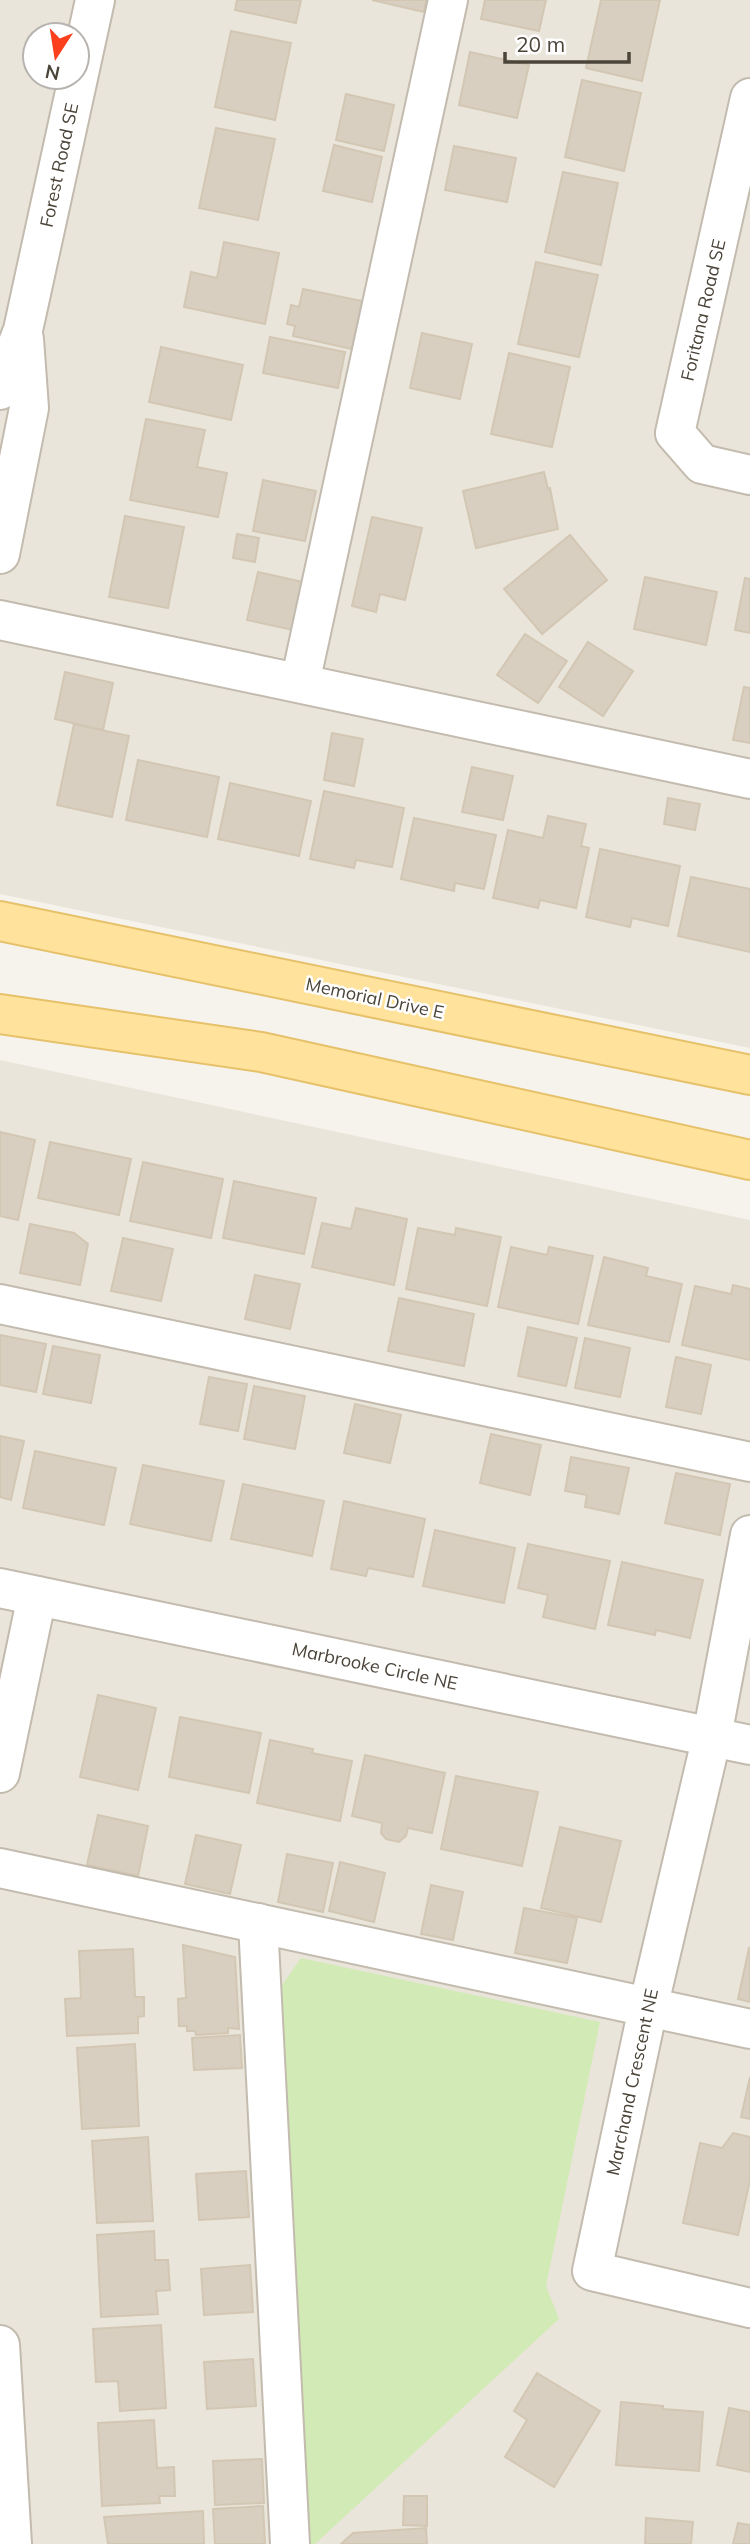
<svg xmlns="http://www.w3.org/2000/svg" width="750" height="2544" viewBox="0 0 750 2544" font-family="Mulish,sans-serif">
<rect width="100%" height="100%" fill="#f6f3ec"/>
<g fill="#eae5da" fill-rule="evenodd">
<path d="M0 0H750V1048L0 894ZM35 35H77V77H35Z"/>
<polygon points="0,1060 750,1220 750,2544 0,2544"/>
</g>
<polygon fill="#d2eab5" points="301,1958 600,2022 546,2286 559,2319 315,2544 310,2544 280,1988"/>
<g fill="#d8cfc1" stroke="#d3c7b4" stroke-width="2">
<polygon points="237,0 301,0 296,23 235,10"/>
<polygon points="372,0 426,0 424,12"/>
<polygon points="485,0 546,0 539,31 481,19"/>
<polygon points="601,0 660,0 642,81 586,68"/>
<polygon points="231,31 291,43 275,120 215,107"/>
<polygon points="470,52 529,65 517,118 459,105"/>
<polygon points="582,80 641,93 624,171 565,157"/>
<polygon points="346,94 394,105 384,151 336,140"/>
<polygon points="216,128 275,139 258,220 199,208"/>
<polygon points="334,145 382,157 372,202 323,191"/>
<polygon points="454,146 516,158 507,202 445,190"/>
<polygon points="563,172 618,183 601,265 545,252"/>
<polygon points="224,242 279,253 265,324 184,307 191,272 217,278"/>
<polygon points="536,262 598,275 579,357 518,344"/>
<polygon points="303,289 362,301 352,349 293,336 295,326 287,324 291,305 299,307"/>
<polygon points="422,333 472,344 460,399 410,388"/>
<polygon points="270,337 345,352 338,388 263,373"/>
<polygon points="161,347 243,365 231,420 149,402"/>
<polygon points="509,353 570,367 552,447 491,434"/>
<polygon points="146,419 205,430 197,467 227,473 218,517 130,500"/>
<polygon points="544,472 548,489 550,488 558,529 476,548 463,491"/>
<polygon points="263,480 316,491 305,541 253,531"/>
<polygon points="125,516 184,527 168,608 109,597"/>
<polygon points="372,517 422,528 405,600 380,594 376,612 352,606"/>
<polygon points="237,534 259,538 255,562 233,558"/>
<polygon points="570,535 607,580 542,634 504,589"/>
<polygon points="258,572 303,582 293,630 247,620"/>
<polygon points="645,577 717,592 706,645 634,629"/>
<polygon points="745,578 750,579 750,633 735,630"/>
<polygon points="525,634 567,661 538,703 497,675"/>
<polygon points="588,642 633,671 603,716 559,687"/>
<polygon points="65,672 113,683 103,730 55,719"/>
<polygon points="744,687 750,688 750,743 733,740"/>
<polygon points="74,724 129,736 112,817 57,805"/>
<polygon points="332,733 363,739 354,786 324,780"/>
<polygon points="138,760 219,777 207,837 126,820"/>
<polygon points="472,767 513,776 503,820 462,812"/>
<polygon points="230,783 311,801 299,856 218,839"/>
<polygon points="324,791 404,808 392,867 356,860 354,868 310,859"/>
<polygon points="668,798 700,804 695,830 664,824"/>
<polygon points="548,816 586,824 581,846 589,848 576,908 540,900 538,908 493,898 508,830 543,838"/>
<polygon points="414,818 496,835 484,889 455,883 454,891 401,879"/>
<polygon points="600,849 680,866 668,926 632,918 630,927 586,917"/>
<polygon points="691,877 750,889 750,952 678,936"/>
<polygon points="0,1132 35,1140 18,1220 0,1216"/>
<polygon points="50,1142 131,1159 119,1215 38,1198"/>
<polygon points="143,1162 223,1179 211,1238 130,1221"/>
<polygon points="234,1181 316,1198 304,1254 223,1238"/>
<polygon points="356,1208 407,1219 394,1285 312,1267 322,1223 351,1229"/>
<polygon points="30,1224 74,1233 88,1244 80,1285 20,1273"/>
<polygon points="418,1228 455,1235 456,1228 501,1237 487,1306 406,1289"/>
<polygon points="123,1238 173,1249 161,1301 111,1291"/>
<polygon points="511,1247 547,1255 549,1247 593,1256 578,1324 498,1307"/>
<polygon points="604,1257 648,1268 646,1276 682,1284 669,1342 588,1325"/>
<polygon points="255,1275 300,1284 290,1329 245,1319"/>
<polygon points="733,1285 750,1289 750,1360 682,1345 695,1286 731,1294"/>
<polygon points="399,1298 474,1314 464,1366 388,1351"/>
<polygon points="528,1327 577,1338 566,1386 518,1376"/>
<polygon points="0,1335 46,1344 36,1392 0,1385"/>
<polygon points="585,1338 630,1348 620,1397 575,1388"/>
<polygon points="53,1346 100,1355 91,1403 43,1394"/>
<polygon points="676,1357 711,1365 701,1414 666,1407"/>
<polygon points="209,1377 247,1384 238,1431 200,1424"/>
<polygon points="254,1386 305,1396 295,1449 244,1439"/>
<polygon points="355,1404 401,1415 390,1463 344,1453"/>
<polygon points="491,1434 541,1445 530,1495 480,1483"/>
<polygon points="0,1436 24,1441 11,1500 0,1497"/>
<polygon points="35,1451 116,1468 104,1525 23,1508"/>
<polygon points="571,1457 629,1468 619,1514 585,1507 587,1495 565,1491"/>
<polygon points="143,1465 224,1481 211,1541 130,1524"/>
<polygon points="676,1473 730,1484 720,1535 665,1523"/>
<polygon points="243,1484 324,1501 312,1556 231,1539"/>
<polygon points="344,1501 425,1519 413,1577 368,1568 366,1576 331,1569"/>
<polygon points="435,1530 515,1548 504,1603 423,1586"/>
<polygon points="528,1544 610,1561 595,1629 543,1617 548,1595 518,1588"/>
<polygon points="622,1562 703,1580 690,1638 656,1630 655,1635 608,1625"/>
<polygon points="98,1695 156,1708 138,1790 80,1777"/>
<polygon points="180,1717 261,1733 249,1793 169,1777"/>
<polygon points="270,1740 313,1749 312,1753 352,1761 340,1821 257,1803"/>
<polygon points="365,1755 445,1773 432,1833 408,1828 406,1836 399,1842 386,1839 381,1833 382,1823 352,1816"/>
<polygon points="456,1776 538,1792 522,1866 441,1849"/>
<polygon points="98,1815 148,1826 138,1876 87,1865"/>
<polygon points="560,1827 621,1841 601,1922 541,1908"/>
<polygon points="196,1835 241,1845 230,1894 185,1884"/>
<polygon points="287,1854 333,1863 323,1912 278,1902"/>
<polygon points="340,1862 385,1873 374,1922 329,1911"/>
<polygon points="431,1885 463,1892 453,1940 421,1934"/>
<polygon points="524,1908 577,1918 567,1963 515,1953"/>
<polygon points="183,1945 235,1957 239,2029 228,2028 228,2033 196,2035 195,2031 187,2031 187,2026 179,2026 178,1999 186,1998"/>
<polygon points="749,1948 750,1949 750,2002 738,1999"/>
<polygon points="133,1949 135,1997 144,1997 144,2016 138,2017 138,2033 67,2036 65,1999 81,1998 79,1951"/>
<polygon points="240,2035 242,2068 194,2070 192,2038"/>
<polygon points="135,2044 139,2126 82,2129 77,2048"/>
<polygon points="750,2077 750,2119 741,2117"/>
<polygon points="733,2133 750,2137 750,2180 738,2235 683,2223 700,2143 722,2148"/>
<polygon points="148,2137 153,2221 97,2223 92,2141"/>
<polygon points="246,2171 249,2217 199,2220 196,2174"/>
<polygon points="154,2231 155,2260 168,2260 170,2290 156,2291 158,2314 101,2317 97,2235"/>
<polygon points="250,2265 253,2312 204,2315 201,2269"/>
<polygon points="161,2325 166,2408 120,2411 118,2381 96,2382 93,2329"/>
<polygon points="253,2359 256,2406 207,2409 204,2362"/>
<polygon points="537,2373 600,2411 554,2487 505,2457 527,2420 514,2411"/>
<polygon points="621,2402 663,2406 663,2409 703,2412 699,2471 616,2465"/>
<polygon points="729,2408 750,2412 750,2472 717,2465"/>
<polygon points="154,2420 157,2468 174,2467 175,2496 159,2496 160,2503 102,2506 98,2423"/>
<polygon points="262,2459 264,2503 215,2505 213,2461"/>
<polygon points="404,2496 427,2496 427,2526 403,2525"/>
<polygon points="263,2506 265,2544 215,2544 213,2509"/>
<polygon points="203,2511 204,2544 108,2544 104,2517"/>
<polygon points="646,2518 693,2522 691,2544 645,2544"/>
<polygon points="738,2523 750,2525 750,2544 733,2544"/>
<polygon points="426,2528 427,2544 341,2544 353,2533"/>
</g>
<g fill="none" stroke-linecap="round" stroke-linejoin="round">
<g stroke="#c2bbae" stroke-width="42">
<g id="minor">
<polyline points="750,98 675,433 702,464 750,475"/>
<polyline points="0,390 23,330 95,0"/>
<polyline points="0,554 29,408 24,339"/>
<polyline points="0,620 750,779"/>
<polyline points="300,683 448,0"/>
<polyline points="0,1304 750,1462"/>
<polyline points="750,1535 712,1736 648,2008 592,2271 750,2308"/>
<polyline points="0,1588 750,1745"/>
<polyline points="0,1773 37,1596"/>
<polyline points="0,1868 750,2029"/>
<polyline points="258,1923 290,2544"/>
<polyline points="0,2345 12,2544"/>
</g>
</g>
<g stroke="#e6c16a" stroke-width="42">
<g id="major">
<polyline points="0,921 750,1075"/>
<polyline points="0,1014 261,1052 750,1160"/>
</g>
</g>
<use href="#minor" stroke="#fff" stroke-width="38"/>
<use href="#major" stroke="#ffe39c" stroke-width="38"/>
</g>
<g text-anchor="middle" dominant-baseline="central" stroke-width="5" stroke-linejoin="round" paint-order="stroke">
<g font-size="18" fill="#4b4439" stroke="#fff">
<text transform="translate(59 165) rotate(-78)">Forest Road SE</text>
<text transform="translate(703 310) rotate(-77)">Foritana Road SE</text>
<text transform="translate(375 998) rotate(12)">Memorial Drive E</text>
<text transform="translate(375 1666) rotate(12)">Marbrooke Circle NE</text>
<text transform="translate(632 2082) rotate(-78)">Marchand Crescent NE</text>
</g>
</g>
<g transform="translate(56 56) rotate(192)"><circle r="33" fill="#ffffff" stroke="#b7b4b0" stroke-width="2"/>
<path d="M0-5L12 26L0 18L-12 26Z" fill="#fc3f1d"/>
<text y="-10" font-size="19" font-weight="bold" text-anchor="middle" fill="#4b4439">N</text>
</g>
<path d="M505 52v10h124v-10" fill="none" stroke="#4b4439" stroke-width="3.5"/>
<text x="516" y="52" font-size="21" fill="#4b4439" stroke="#ffffff" stroke-width="5" paint-order="stroke">20 m</text>
</svg>
